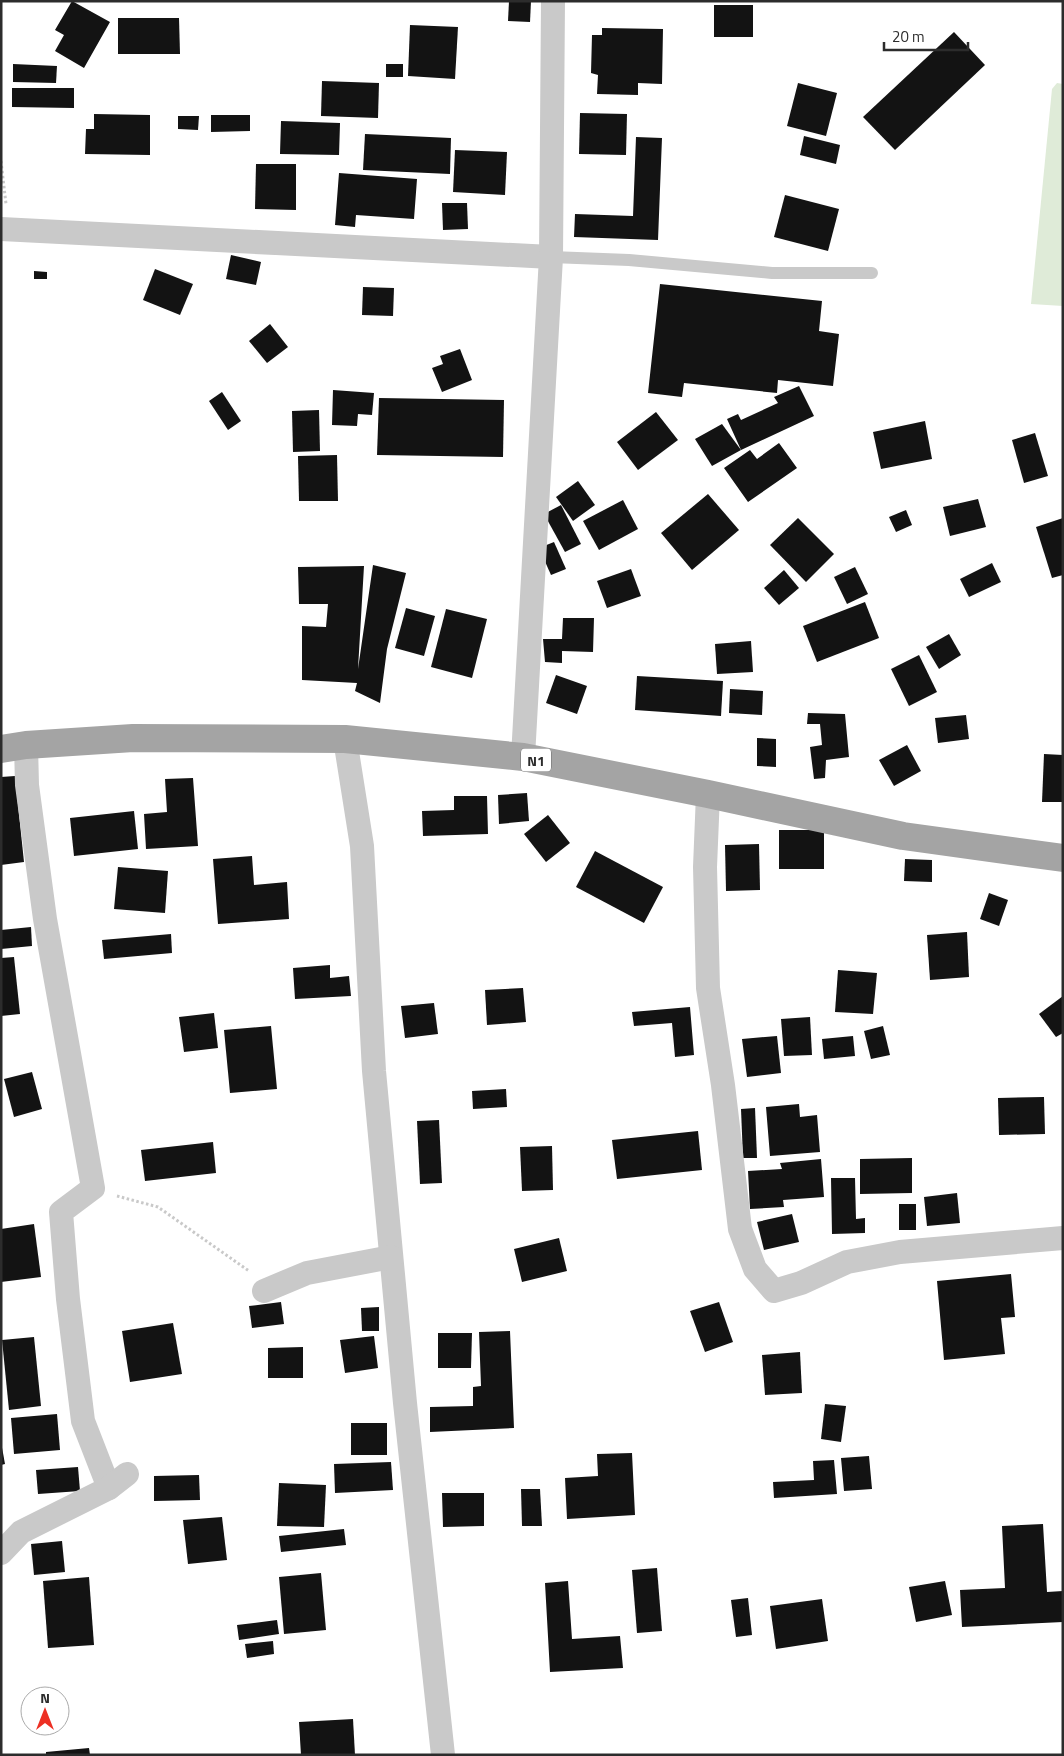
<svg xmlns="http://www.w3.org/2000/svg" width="1064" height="1756" viewBox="0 0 1064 1756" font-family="'Titillium Web',sans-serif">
<rect width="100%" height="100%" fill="#fff"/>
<polygon fill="#dfebd8" points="1057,83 1063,84 1063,306 1031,304 1052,89"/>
<g fill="#131313">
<polygon points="72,1 110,22 84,68 55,51 64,35 55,30"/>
<polygon points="509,1 531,1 530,22 508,21"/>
<rect x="714" y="5" width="39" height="32"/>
<polygon points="118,18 179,18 180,54 118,54"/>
<polygon points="410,25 458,27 455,79 408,76"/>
<polygon points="602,28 663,29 662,84 638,83 638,95 597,94 598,75 591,73 592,35 602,35"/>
<polygon points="954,32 985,65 895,150 863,117"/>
<polygon points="13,64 57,66 56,83 13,82"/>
<rect x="386" y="64" width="17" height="13"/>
<polygon points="322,81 379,83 378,118 321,116"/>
<polygon points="798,83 837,93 826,136 787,126"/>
<polygon points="12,88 74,88 74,108 12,107"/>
<polygon points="580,113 627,114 626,155 579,154"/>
<polygon points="94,114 150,115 150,155 85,154 86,129 94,129"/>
<polygon points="211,115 250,115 250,131 211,132"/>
<polygon points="178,116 199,116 198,130 178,129"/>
<polygon points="281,121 340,123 339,155 280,154"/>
<polygon points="365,134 451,138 450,174 363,170"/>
<polygon points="804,136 840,145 836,164 800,155"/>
<polygon points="636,137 662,138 658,240 574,237 575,214 633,216"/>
<polygon points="455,150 507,152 505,195 453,192"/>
<polygon points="256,164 296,164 296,210 255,209"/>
<polygon points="339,173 417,179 414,219 356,215 355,227 335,225"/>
<polygon points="785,195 839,209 828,251 774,237"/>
<polygon points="442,203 467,203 468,229 443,230"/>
<polygon points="231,255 261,262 256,285 226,279"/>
<polygon points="155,269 193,284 180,315 143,300"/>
<polygon points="34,271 47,272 47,279 34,279"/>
<polygon points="660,284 822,301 819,331 839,334 833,386 778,380 777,393 684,383 682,397 648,393"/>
<polygon points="363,287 394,288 393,316 362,315"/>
<polygon points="270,324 288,347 267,363 249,341"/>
<polygon points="460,349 472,380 442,392 432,368 443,364 440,356"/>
<polygon points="799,386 814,416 741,450 727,419 738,414 741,420 778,403 774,397"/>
<polygon points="333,390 374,393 372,415 358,414 357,426 332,425"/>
<polygon points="222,392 241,421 228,430 209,401"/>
<polygon points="379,398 504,400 503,457 377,455"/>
<polygon points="319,410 320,451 293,452 292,411"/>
<polygon points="656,412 678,440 638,470 617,442"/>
<polygon points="925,421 932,459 881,469 873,432"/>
<polygon points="722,424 741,450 712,466 695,439"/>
<polygon points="1035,433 1048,476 1024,483 1012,440"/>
<polygon points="779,443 797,468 748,502 724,468 750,450 757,459"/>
<polygon points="337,455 338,501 299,501 298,456"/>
<polygon points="578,481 595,505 573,521 556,497"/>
<polygon points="708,494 739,530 692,570 661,533"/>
<polygon points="978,499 986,527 950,536 943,507"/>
<polygon points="623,500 638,529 599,550 583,521"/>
<polygon points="561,505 581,544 565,552 544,514"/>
<polygon points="906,510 912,525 896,532 889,517"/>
<polygon points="798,518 834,554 806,582 770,545"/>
<polygon points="1063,518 1063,575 1052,578 1036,527"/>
<polygon points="554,542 566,569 551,575 539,548"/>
<polygon points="992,563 1001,582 969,597 960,579"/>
<polygon points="373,565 406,573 387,649 380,703 355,691 357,683 302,680 302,626 326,627 328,604 299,604 298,567 364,566 358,669"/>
<polygon points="855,567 868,594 847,604 834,577"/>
<polygon points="631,569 641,596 607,608 597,581"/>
<polygon points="784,570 799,588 779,605 764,588"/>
<polygon points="865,602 879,638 817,662 803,626"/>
<polygon points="406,608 435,616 424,656 395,648"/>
<polygon points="446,609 487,619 472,678 431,667"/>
<polygon points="563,618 594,618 593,652 562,651 562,663 545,662 543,639 562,639"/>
<polygon points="949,634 961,655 939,669 926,647"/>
<polygon points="751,641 753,672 717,674 715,644"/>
<polygon points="919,655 937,692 909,706 891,669"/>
<polygon points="556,675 587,686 577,714 546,703"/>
<polygon points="637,676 723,681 721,716 635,710"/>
<polygon points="730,689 763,691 762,715 729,713"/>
<polygon points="808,713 845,714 849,757 826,760 825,778 814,779 810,747 822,745 820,724 807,724"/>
<polygon points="966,715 969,739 938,743 935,718"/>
<polygon points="757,738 776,739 776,767 757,766"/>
<polygon points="907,745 921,771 894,786 879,760"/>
<polygon points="1044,754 1063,755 1063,802 1042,802"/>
<polygon points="15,776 24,862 1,865 1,777"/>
<polygon points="193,778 198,846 146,849 144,814 167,812 165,779"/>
<polygon points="527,793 529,821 499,824 498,795"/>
<polygon points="454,796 487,796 488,834 423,836 422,811 454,810"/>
<polygon points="134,811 138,849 74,856 70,818"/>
<polygon points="548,815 570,843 546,862 524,834"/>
<rect x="779" y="830" width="45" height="39"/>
<polygon points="759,844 760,890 726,891 725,845"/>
<polygon points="595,851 663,887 644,923 576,887"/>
<polygon points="252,856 254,885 287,882 289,919 218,924 213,859"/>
<polygon points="905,859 932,860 932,882 904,881"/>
<polygon points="118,867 168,871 165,913 114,909"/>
<polygon points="989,893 1008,900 999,926 980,919"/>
<polygon points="31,927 32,946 1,949 1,930"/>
<polygon points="967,932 969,977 930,980 927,935"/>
<polygon points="171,934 172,953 104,959 102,940"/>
<polygon points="14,957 20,1014 1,1016 1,958"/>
<polygon points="330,965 330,978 349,976 351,996 295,999 293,968"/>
<polygon points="838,970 877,973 873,1014 835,1012"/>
<polygon points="523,988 526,1022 487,1025 485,990"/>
<polygon points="1063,996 1063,1033 1056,1037 1039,1014"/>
<polygon points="434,1003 438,1034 405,1038 401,1006"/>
<polygon points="690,1007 694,1055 675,1057 672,1023 634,1026 632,1012"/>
<polygon points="214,1013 218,1048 184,1052 179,1017"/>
<polygon points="810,1017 812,1055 784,1056 781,1019"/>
<polygon points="271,1026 277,1089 230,1093 224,1030"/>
<polygon points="883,1026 890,1055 871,1059 864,1031"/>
<polygon points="777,1036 781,1073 747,1077 742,1039"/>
<polygon points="853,1036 855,1056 824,1059 822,1039"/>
<polygon points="32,1072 42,1109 14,1117 4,1079"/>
<polygon points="506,1089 507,1107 473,1109 472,1091"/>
<polygon points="1044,1097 1045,1134 999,1135 998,1098"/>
<polygon points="799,1104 800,1117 817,1115 820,1152 770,1156 766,1107"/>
<polygon points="755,1108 757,1158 743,1158 741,1109"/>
<polygon points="439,1120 442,1183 420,1184 417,1121"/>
<polygon points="698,1131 702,1170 617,1179 612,1140"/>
<polygon points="213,1142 216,1173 145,1181 141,1150"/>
<polygon points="552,1146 553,1190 522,1191 520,1147"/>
<polygon points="912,1158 912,1193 860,1194 860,1159"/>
<polygon points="821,1159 824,1197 783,1200 784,1207 750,1209 748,1171 782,1169 780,1163"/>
<polygon points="831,1178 855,1178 856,1219 865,1218 865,1233 832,1234"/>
<polygon points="957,1193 960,1223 927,1226 924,1197"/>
<rect x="899" y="1204" width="17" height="26"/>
<polygon points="792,1214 799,1242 764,1250 757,1222"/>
<polygon points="34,1224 41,1277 1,1282 1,1229"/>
<polygon points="559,1238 567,1271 522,1282 514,1249"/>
<polygon points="1011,1274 1015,1317 1001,1318 1005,1354 944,1360 937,1281"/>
<polygon points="281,1302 284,1324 252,1328 249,1306"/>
<polygon points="719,1302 733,1342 705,1352 690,1311"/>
<polygon points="379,1307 379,1331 362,1331 361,1308"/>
<polygon points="173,1323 182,1374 130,1382 122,1331"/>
<polygon points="510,1331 514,1428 430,1432 430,1407 473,1406 473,1387 481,1386 479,1332"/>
<polygon points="438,1333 472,1333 471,1368 438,1368"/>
<polygon points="374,1336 378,1368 345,1373 340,1340"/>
<polygon points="34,1337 41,1406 9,1410 2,1340"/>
<polygon points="303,1347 303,1378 268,1378 268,1348"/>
<polygon points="800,1352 802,1393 765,1395 762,1355"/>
<polygon points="825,1404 846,1406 841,1442 821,1439"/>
<polygon points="57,1414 60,1450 14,1454 11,1418"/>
<rect x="351" y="1423" width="36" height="32"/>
<polygon points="1,1442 5,1464 1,1465"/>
<polygon points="632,1453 635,1515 567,1519 565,1478 598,1476 597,1454"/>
<polygon points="869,1456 872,1489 844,1491 841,1458"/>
<polygon points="834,1460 837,1494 774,1498 773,1482 814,1480 813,1461"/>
<polygon points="391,1462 393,1490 335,1493 334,1464"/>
<polygon points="78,1467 80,1491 38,1494 36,1470"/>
<polygon points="199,1475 200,1500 154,1501 154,1476"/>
<polygon points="279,1483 326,1485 324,1527 277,1526"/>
<polygon points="521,1489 540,1489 542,1526 522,1526"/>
<polygon points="442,1493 484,1493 484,1526 443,1527"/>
<polygon points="222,1517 227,1560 188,1564 183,1520"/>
<polygon points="1043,1524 1047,1592 1063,1591 1063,1622 962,1627 960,1590 1005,1588 1002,1526"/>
<polygon points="344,1529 346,1545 281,1552 279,1536"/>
<polygon points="62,1541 65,1572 34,1575 31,1544"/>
<polygon points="657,1568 662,1631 637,1633 632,1570"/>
<polygon points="321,1573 326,1630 284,1634 279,1577"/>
<polygon points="89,1577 94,1645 48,1648 43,1581"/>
<polygon points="568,1581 572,1639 620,1636 623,1668 550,1672 545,1583"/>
<polygon points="945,1581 952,1615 916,1622 909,1587"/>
<polygon points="748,1598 752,1635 736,1637 731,1600"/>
<polygon points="822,1599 828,1641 776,1649 770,1606"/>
<polygon points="277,1620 279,1634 239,1640 237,1625"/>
<polygon points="273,1641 274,1654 247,1658 245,1644"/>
<polygon points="353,1719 355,1755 301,1755 299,1722"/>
<polygon points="89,1748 90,1755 46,1755 46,1752"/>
</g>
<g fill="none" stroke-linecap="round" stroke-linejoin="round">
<g stroke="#c9c9c9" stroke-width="3" stroke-dasharray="2.5 2.5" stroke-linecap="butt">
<polyline points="1,161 6,204"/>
<polyline points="117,1196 158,1207 249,1271"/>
</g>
<polyline stroke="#c9c9c9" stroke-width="12" points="551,257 629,260 772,273 872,273"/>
<g stroke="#c9c9c9" stroke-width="24">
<polyline points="1,229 551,257"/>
<polyline points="345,739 362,846 374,1071 405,1403 443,1755"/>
<polyline points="26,745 27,785 45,919 93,1188 61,1212 68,1299 83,1421 109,1488"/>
<polyline points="523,757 551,257 553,1"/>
<polyline points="708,794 705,867 708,988 723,1085 740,1229 755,1269 774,1291 801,1283 847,1262 900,1252 1063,1238"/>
<polyline points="264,1291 307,1273 391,1257"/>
<polyline points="1,1553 21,1532 109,1488 127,1474"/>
</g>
<polyline stroke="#a4a4a4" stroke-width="28" points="1,749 26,745 133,738 345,739 523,757 708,794 903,836 1063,858"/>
</g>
<g text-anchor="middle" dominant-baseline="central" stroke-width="5" stroke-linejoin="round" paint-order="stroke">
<rect fill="#fff" stroke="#6b6b6b" stroke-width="1" x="521" y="748.5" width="30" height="23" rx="4"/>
<g font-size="14" font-weight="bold" fill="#2c2c2c">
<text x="536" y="760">N1</text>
</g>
</g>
<rect width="1064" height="1756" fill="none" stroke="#2c2c2c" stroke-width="5"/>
<g transform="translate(45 1711)"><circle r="24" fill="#ffffff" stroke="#ababab"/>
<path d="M0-4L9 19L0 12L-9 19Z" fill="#ed3024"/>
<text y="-8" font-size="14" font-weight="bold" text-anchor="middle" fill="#2c2c2c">N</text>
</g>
<path d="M884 42v8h84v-8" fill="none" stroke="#2c2c2c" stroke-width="2.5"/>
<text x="892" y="42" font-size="15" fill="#2c2c2c" stroke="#ffffff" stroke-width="4" paint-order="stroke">20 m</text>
</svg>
